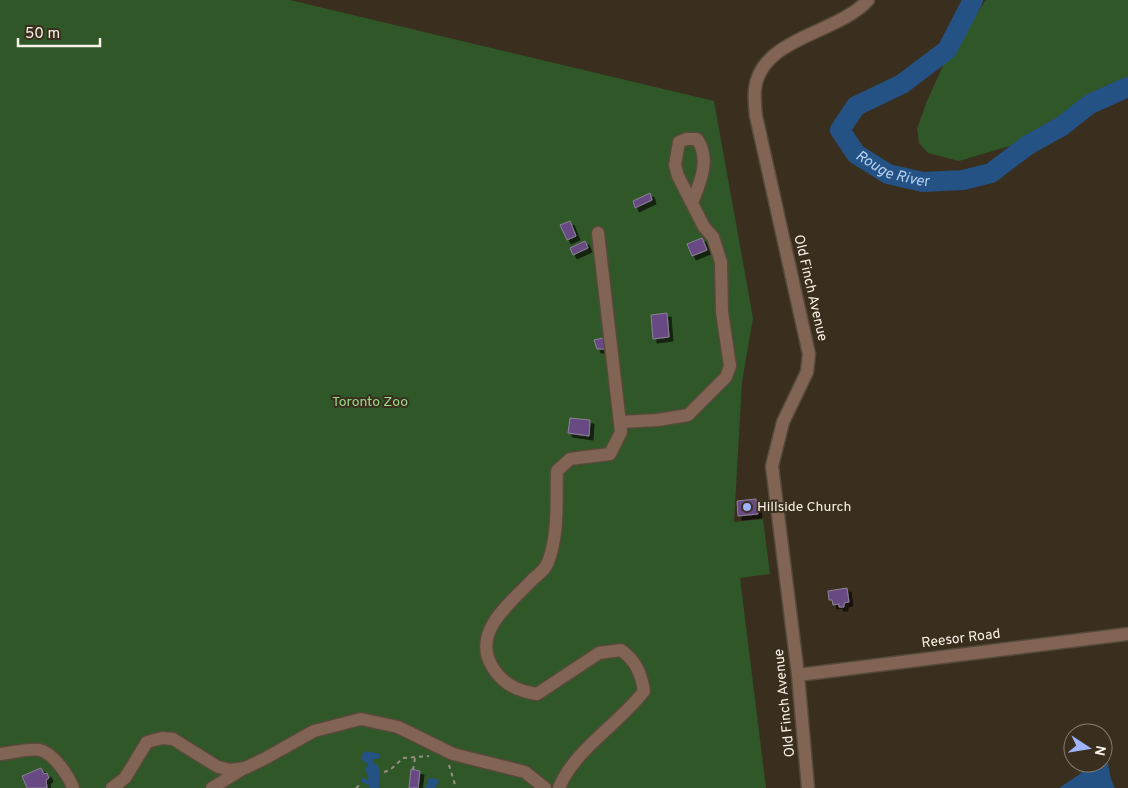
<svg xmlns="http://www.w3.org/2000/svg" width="1128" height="788" viewBox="0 0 1128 788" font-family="Overpass,sans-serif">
<defs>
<filter id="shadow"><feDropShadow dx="4" dy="4" stdDeviation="0" flood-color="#0009"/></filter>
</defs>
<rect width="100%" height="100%" fill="#3a2f1e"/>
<g fill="#2f5728">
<polygon points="0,0 290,0 714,101 753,318 742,382 734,522 763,519 770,574 740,578 766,788 0,788"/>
<polygon points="986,0 1128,0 1128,86 1013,145 959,161 928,153 919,143 917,129 927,101 947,57"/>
</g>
<g fill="#245284">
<polygon points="365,751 380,754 379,759 375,758 372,761 378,766 380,775 379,788 370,788 370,786 362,782 362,777 366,780 369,777 365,770 368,764 367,762 365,764 361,757"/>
<path d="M1104 751C1110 764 1108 776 1115 788H1059L1080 774 1090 763H1103Z"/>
<polygon points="434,778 439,781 435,788 426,788 428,779"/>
</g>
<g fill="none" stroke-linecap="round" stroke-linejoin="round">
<path stroke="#245284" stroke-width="20" id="s1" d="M973 0 947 50 902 84 856 106 840 130 856 154 888 174 923 182 963 180 991 173 1028 145 1062 126 1090 104 1128 87"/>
</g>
<g fill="#674883" stroke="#8d8397" filter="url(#shadow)">
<polygon points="650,193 652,200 635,208 633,201"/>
<polygon points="570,221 576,236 567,240 560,225"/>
<polygon points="702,238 707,250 692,256 687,244"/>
<polygon points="585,241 588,248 573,255 570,248"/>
<polygon points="667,313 669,337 653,339 651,315"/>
<polygon points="603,338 605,349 597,349 594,340"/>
<polygon points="570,418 590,420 589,436 568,433"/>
<polygon points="756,499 758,514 738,516 737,501"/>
<polygon points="847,588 849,602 844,603 844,607 839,607 839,604 833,605 832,600 829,600 828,591"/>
<polygon points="41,768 44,774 47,773 49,778 46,780 47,788 27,788 22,776"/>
<polygon points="411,769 420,771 418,788 409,788"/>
</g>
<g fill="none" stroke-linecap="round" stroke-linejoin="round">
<g stroke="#554a3a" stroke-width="15">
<g id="minor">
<path d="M620 422 658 420 688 415 726 377 730 366 722 312 721 262 713 237 704 227 678 176 675 165 679 142 686 139H697C711 159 700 183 692 203"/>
<polyline points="798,675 1128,634"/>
<path d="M0 754C12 753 28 748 40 750 53 753 69 776 73 788"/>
<polyline points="112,788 125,778 147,742 162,738 173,739 218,767 231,770 245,768 264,759 314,731 361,719 398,727 453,754 525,772 545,788"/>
<polyline points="212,788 241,770"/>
<path d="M559 788C574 750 619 724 644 691 641 673 636 661 621 650L599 653 537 694C518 691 504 685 493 668 470 632 511 603 533 579 538 575 546 569 548 562 559 534 556 501 557 471L570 459 610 454 621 432 598 233"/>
<path d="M808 788 798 675 772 466 783 422 807 372 809 354 756 116C755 107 754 98 755 89 761 37 838 34 868 0"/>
</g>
</g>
<g stroke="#978e80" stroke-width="2" stroke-dasharray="4 4" stroke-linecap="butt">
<polyline points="449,765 456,788"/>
<polyline points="413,770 415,758"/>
<polyline points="384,772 390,770 403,758 429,756"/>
<polyline points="356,788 362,783"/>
</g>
<use href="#minor" stroke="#816454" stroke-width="12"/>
</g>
<circle fill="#9fb3fd" stroke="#3a2f1e" stroke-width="2" cx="747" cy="507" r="5"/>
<g text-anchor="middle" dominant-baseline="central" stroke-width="4" stroke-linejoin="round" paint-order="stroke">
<g font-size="14" fill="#faf2e8" stroke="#3a2f1e">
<text transform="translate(810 288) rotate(77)">Old Finch Avenue</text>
<text transform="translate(961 639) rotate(-7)">Reesor Road</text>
<text transform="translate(785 703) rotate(-96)">Old Finch Avenue</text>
</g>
<g font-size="14" fill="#99dc8c" stroke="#3a2f1e">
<text x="370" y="402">Toronto Zoo</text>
</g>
<g font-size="14" fill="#faf2e8" stroke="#3a2f1e" text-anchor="start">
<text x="757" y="507">Hillside Church</text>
</g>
<g font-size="15" font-style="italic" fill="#b9d2f1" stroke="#3a2f1e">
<text stroke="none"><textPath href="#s1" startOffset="262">Rouge River</textPath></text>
</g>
</g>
<g transform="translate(1088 748) rotate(102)"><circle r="24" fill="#3a2f1e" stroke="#877d6f"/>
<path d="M0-4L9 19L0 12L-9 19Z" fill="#9fb3fd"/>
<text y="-8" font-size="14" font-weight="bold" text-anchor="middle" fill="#faf2e8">N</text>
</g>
<path d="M18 38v8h82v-8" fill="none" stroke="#faf2e8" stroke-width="2.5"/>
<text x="25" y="38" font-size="15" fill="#faf2e8" stroke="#3a2f1e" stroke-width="4" paint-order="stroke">50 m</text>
</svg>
